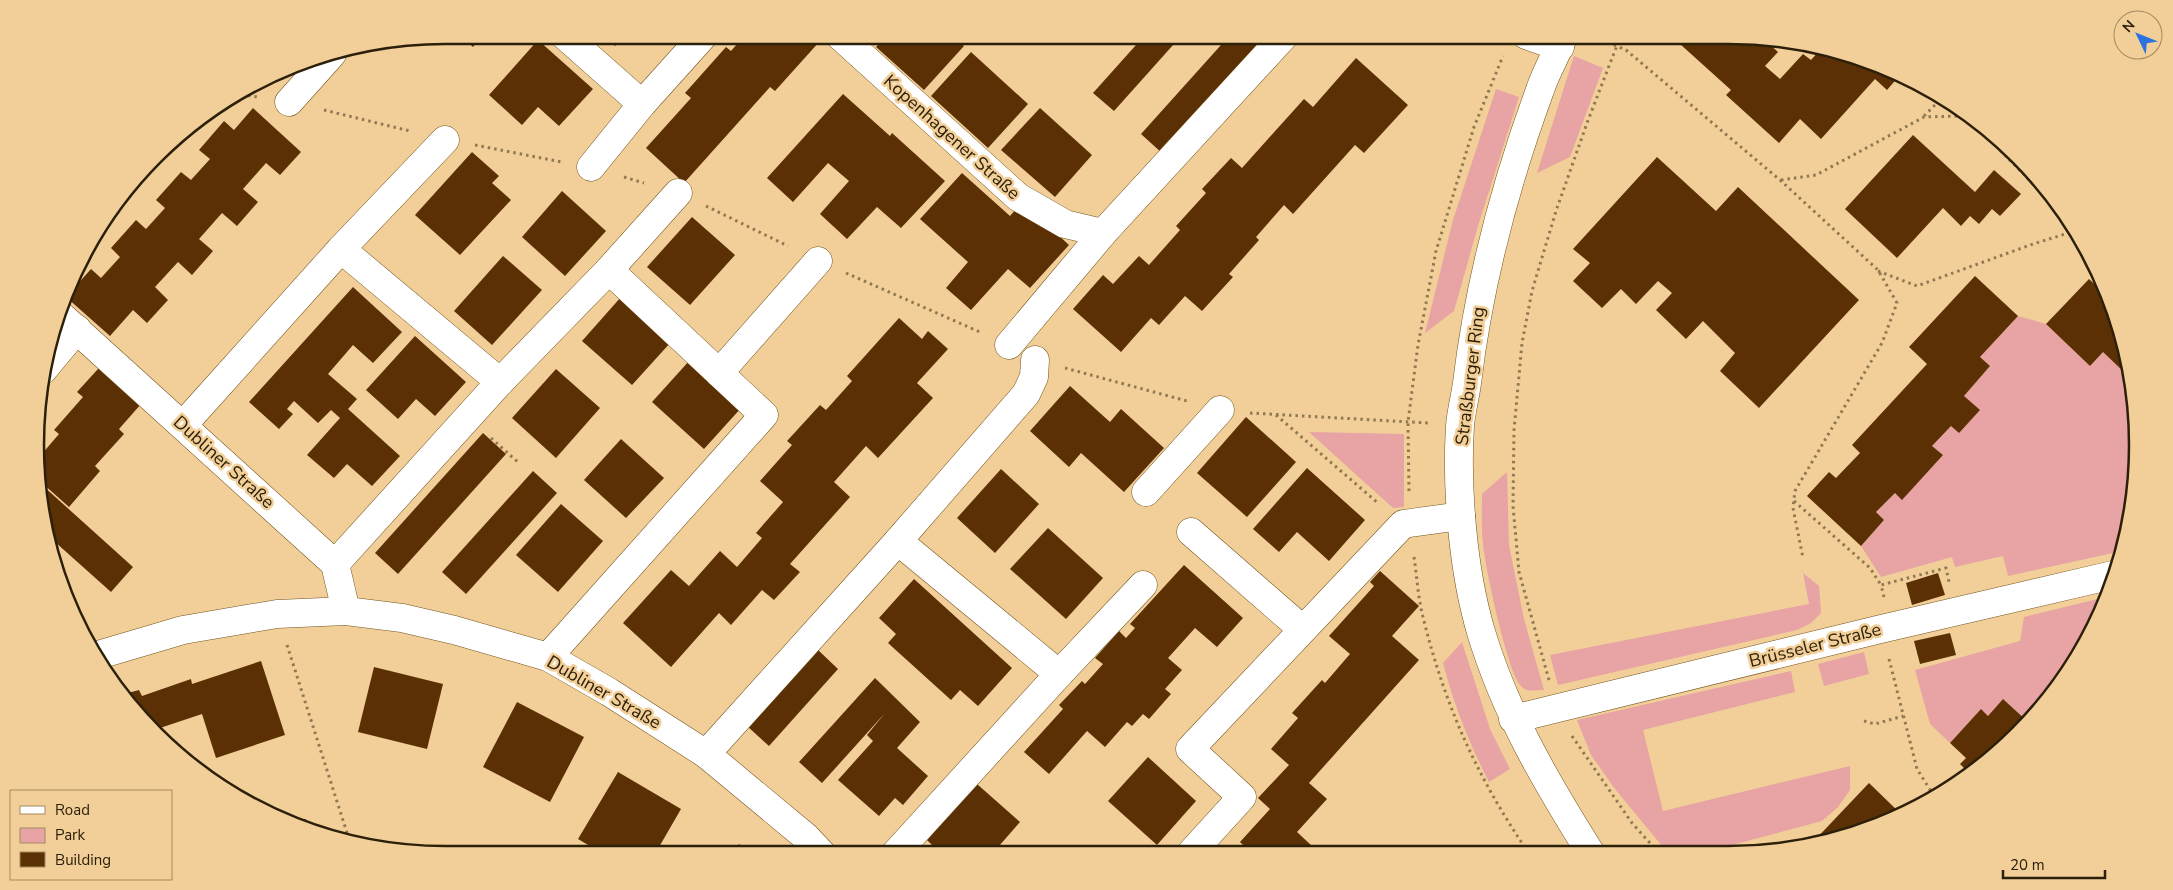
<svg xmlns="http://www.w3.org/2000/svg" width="2173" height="890" viewBox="0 0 2173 890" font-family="'Nunito Sans',sans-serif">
<rect width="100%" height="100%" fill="#f2cf98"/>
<g fill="#e8a3a4">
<polygon points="1574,56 1603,68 1570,157 1537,173"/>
<polygon points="1496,89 1519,97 1478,226 1454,311 1425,333 1453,220"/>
<polygon points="2018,316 2046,324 2090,366 2103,352 2125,373 2129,369 2137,418 2135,498 2122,551 2008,576 2003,556 1955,567 1952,557 1881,577 1861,546 1884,520 1876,512 1895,493 1902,499 1943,455 1932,446 1951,426 1979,410 1964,396 1990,366 1980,357"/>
<polygon points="1309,432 1404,434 1404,507 1393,508"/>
<path d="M1507 472 1509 545 1524 619 1544 690C1535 690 1526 693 1520 685 1507 669 1485 567 1483 544 1481 528 1482 510 1482 494Z"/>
<polygon points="1803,573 1819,586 1821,613 1811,623 1797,630 1558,685 1550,655 1809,604"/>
<polygon points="2106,597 2069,673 2027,721 2003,699 1988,716 1980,710 1950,743 1930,724 1915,670 2020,641 2024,617"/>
<path d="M1462 642 1490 729 1510 769 1489 782C1469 743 1454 705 1443 663Z"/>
<polygon points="1864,652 1869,674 1824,686 1818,664"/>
<polygon points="1791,671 1795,692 1643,730 1663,811 1850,766 1850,790 1838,807 1822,821 1706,852 1667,852 1615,789 1591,755 1577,720"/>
</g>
<g fill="#5b3005">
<polygon points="460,35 483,35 473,47"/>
<polygon points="603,35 625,35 615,46"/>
<polygon points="745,35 814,35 820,41 775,91 770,87 684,183 646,148 691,98 685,93 726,47 731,51"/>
<polygon points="864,35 875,35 870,40"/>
<polygon points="887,35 951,35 964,46 924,90 876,47"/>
<polygon points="1145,35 1182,35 1114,111 1093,93"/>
<polygon points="1230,35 1270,35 1163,154 1141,134"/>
<polygon points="1670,35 1728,35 1766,41 1778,52 1765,66 1780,79 1803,54 1811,60 1820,50 1860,57 1900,75 1887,90 1875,79 1821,139 1800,119 1779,143 1726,95 1731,90"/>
<polygon points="538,40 593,89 559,126 538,107 522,125 489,95"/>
<polygon points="971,52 1028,104 988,148 931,96"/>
<polygon points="1356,58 1408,105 1364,153 1355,145 1293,214 1284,205 1256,237 1259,240 1229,274 1233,277 1202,311 1185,296 1159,325 1151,318 1121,352 1073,309 1103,275 1113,284 1139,256 1149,265 1180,230 1176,226 1206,193 1202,189 1231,158 1242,168 1304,99 1313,107"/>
<polygon points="843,94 890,136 892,133 945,181 901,228 877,207 847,239 820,214 849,181 828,163 793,202 767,178"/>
<polygon points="253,108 301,152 280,175 266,163 243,189 258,202 237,226 222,213 199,239 213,251 192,275 178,262 155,287 168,300 147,323 133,310 110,336 66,297 91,269 101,278 120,257 111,248 136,220 146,229 165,208 156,200 181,172 191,180 210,159 199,150 224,121 234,130"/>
<polygon points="1040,108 1092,155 1055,197 1001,150"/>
<polygon points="1913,135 1975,192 1994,170 2021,194 2000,216 1992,209 1979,224 1970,216 1961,226 1943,208 1897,258 1845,209"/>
<polygon points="472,152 499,176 492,183 511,200 460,255 415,215"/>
<polygon points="1657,157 1716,211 1738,187 1859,300 1759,408 1720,371 1735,353 1703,321 1686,339 1656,310 1672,293 1658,281 1636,304 1621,289 1602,308 1573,281 1590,263 1573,249"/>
<polygon points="962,173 1010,216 1022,202 1069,245 1030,288 1008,269 971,310 946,288 968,262 920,219"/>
<polygon points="562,191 606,231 565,276 522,237"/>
<polygon points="692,217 735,255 690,305 647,267"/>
<polygon points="503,256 542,290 492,345 454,311"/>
<polygon points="1975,276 2018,316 1980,357 1990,366 1964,396 1980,410 1959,433 1951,426 1932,446 1943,455 1902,500 1895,493 1876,512 1884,520 1861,546 1807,496 1829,472 1836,478 1860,453 1852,445 1927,364 1909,347"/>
<polygon points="2089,279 2109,298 2115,315 2111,320 2120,327 2124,339 2129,369 2125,373 2103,352 2090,366 2046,324"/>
<polygon points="353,287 402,332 373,363 353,345 328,374 357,399 348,409 400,456 372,486 347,464 334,478 307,455 340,418 331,410 318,423 294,401 287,409 293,414 279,429 249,402"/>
<polygon points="621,297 671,342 632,385 582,341"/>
<polygon points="899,318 922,339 928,331 948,349 917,383 933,398 878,458 866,446 834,482 850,497 790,564 800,572 774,600 762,590 731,625 719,613 671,667 623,623 671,570 689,586 720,551 737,567 762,538 756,533 783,502 760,481 792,445 787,441 820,405 826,410 852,381 847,376"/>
<polygon points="415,336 466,382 435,416 416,399 398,419 366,390"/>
<polygon points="108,358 149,395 119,429 124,434 95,466 100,471 69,507 42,483 41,455 59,434 54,430 83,397 77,392"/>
<polygon points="690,360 742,407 704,449 652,402"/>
<polygon points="556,369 600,408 556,458 512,418"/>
<polygon points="1070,386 1110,422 1121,409 1164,448 1124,492 1081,453 1069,467 1030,431"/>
<polygon points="1246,417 1296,462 1247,517 1197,473"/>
<polygon points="483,433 506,454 398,574 375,553"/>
<polygon points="621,439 664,478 626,518 584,480"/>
<polygon points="1307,468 1365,520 1329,561 1297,532 1279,552 1253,529"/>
<polygon points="1001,469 1039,504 995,553 957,518"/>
<polygon points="533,471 557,493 466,594 442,572"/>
<polygon points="42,485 133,567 111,592 45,533 43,525"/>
<polygon points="561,504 603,541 558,592 516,555"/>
<polygon points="1048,528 1103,578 1066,619 1010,569"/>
<polygon points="1184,565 1243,618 1217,647 1195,628 1168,658 1182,670 1165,689 1171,694 1149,719 1143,714 1132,726 1127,722 1105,747 1087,731 1049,774 1024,752 1063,709 1059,705 1082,681 1085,684 1103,664 1095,658 1119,631 1126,638 1135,628 1130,624"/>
<polygon points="1380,571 1419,606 1392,636 1419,660 1309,783 1327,799 1297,832 1312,846 1306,853 1237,853 1244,846 1240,842 1270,809 1258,798 1289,765 1271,749 1298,718 1292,713 1322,680 1325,683 1350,654 1329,636 1374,586 1370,582"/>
<polygon points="1938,573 1945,595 1912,605 1906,583"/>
<polygon points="914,579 1012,668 978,706 960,690 951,700 888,643 896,634 879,618"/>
<polygon points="1950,633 1956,655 1920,664 1914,641"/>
<polygon points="817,649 838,669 769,746 747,726"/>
<polygon points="261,661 285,735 216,758 202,714 157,729 124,694 139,690 142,696 191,679 192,684"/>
<polygon points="374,667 443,684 427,749 358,732"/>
<polygon points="875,678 920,722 897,748 928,776 903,805 895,798 879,816 838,780 873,741 867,735 885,713 822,783 799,762"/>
<polygon points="2003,699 2027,721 1998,753 1969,773 1960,764 1966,758 1950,743 1981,709 1988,716"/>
<polygon points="517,702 584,737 550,802 483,767"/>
<polygon points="1148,757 1196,801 1157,845 1108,801"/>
<polygon points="618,772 681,809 655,854 605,855 578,839"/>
<polygon points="1869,783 1902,815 1813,842"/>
<polygon points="977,784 1020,822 992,854 941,854 927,840"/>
<polygon points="306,819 307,830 291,821"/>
<polygon points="394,842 418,849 418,851 392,846"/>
<polygon points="739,844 750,854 730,854"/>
<polygon points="1480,846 1487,852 1474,852"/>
<polygon points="760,849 765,854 755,854"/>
</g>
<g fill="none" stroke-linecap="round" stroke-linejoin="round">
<g stroke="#72541d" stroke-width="29">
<g id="minor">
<polyline points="564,35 642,104"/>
<polyline points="839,35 1018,197 1065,224 1103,233"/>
<polyline points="1526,35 1560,47"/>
<path d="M1564 35C1557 54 1546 71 1540 90 1505 185 1479 283 1467 383 1465 398 1461 412 1460 426 1456 489 1463 571 1481 632 1505 712 1546 782 1590 852"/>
<polyline points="289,102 332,54"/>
<polyline points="591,167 642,104 704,35"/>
<polyline points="341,249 500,382"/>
<polyline points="57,312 335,564 346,611"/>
<polyline points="1009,345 1103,233 1285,35"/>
<polyline points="43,370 77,329"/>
<polyline points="719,373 818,261"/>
<polyline points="183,425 341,249 445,140"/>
<polyline points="1146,492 1220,410"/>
<polyline points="1191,532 1302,629"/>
<polyline points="898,541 1059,674"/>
<polyline points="335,564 500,382 609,270 678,193"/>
<polyline points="95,656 183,630 277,614 346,611 402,618 454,630 548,657 609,692 706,754 806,837 822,854"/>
<polyline points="548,657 764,415 609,270"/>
<polyline points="1513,719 1881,629 2117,574"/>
<polyline points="706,754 898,541 1026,394 1034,377 1035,360"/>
<polyline points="1191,853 1242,797 1190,749 1403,524 1461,516"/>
<polyline points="895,854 1059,674 1143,585"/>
</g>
</g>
<g stroke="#907852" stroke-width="3" stroke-dasharray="2.5 4" stroke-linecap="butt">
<polyline points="1596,37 1626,50 1780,180 1878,270 1897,303 1882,343 1795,491 1793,508 1803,558"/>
<polyline points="235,94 259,97"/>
<polyline points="324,110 410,131"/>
<polyline points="1924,116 1943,97"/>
<polyline points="475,145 562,162"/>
<polyline points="624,177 644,183"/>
<polyline points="1781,180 1816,175 1924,117 1960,116 1985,135 2068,219"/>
<polyline points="706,206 788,246"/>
<polyline points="1878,271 1917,286 2033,244 2075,231"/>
<polyline points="846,273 982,333"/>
<polyline points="1065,368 1187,401"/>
<polyline points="1250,413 1428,423"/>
<polyline points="1276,415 1379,504"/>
<polyline points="491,438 520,464"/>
<polyline points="1409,491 1408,422 1418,345 1436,251 1474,127 1503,56"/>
<polyline points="1794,501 1870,568 1881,585"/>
<path d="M1414 557C1417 577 1418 598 1423 617 1445 706 1477 777 1528 852"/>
<polyline points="1884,597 1881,585 1946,568 1949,582"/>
<polyline points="287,645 349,839"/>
<polyline points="1889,659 1917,769 1934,796"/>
<polyline points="1549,680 1519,572 1513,506 1514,430 1522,343 1532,291 1556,211 1587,123 1621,35"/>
<polyline points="1864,721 1875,724 1903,716"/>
<polyline points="1572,736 1632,823 1658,852"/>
</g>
<use href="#minor" stroke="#fff" stroke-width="28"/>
</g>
<g text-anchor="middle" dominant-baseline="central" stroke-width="5" stroke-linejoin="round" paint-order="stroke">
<g font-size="18" fill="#2d200a" stroke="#f2cf98">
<text transform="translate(952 137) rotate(42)">Kopenhagener Straße</text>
<text transform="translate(1470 376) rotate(-83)">Straßburger Ring</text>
<text transform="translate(224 462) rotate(42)">Dubliner Straße</text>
<text transform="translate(1815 645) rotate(-14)">Brüsseler Straße</text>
<text transform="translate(604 692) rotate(30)">Dubliner Straße</text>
</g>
</g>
<path d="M0 0H2173V890H0ZM445 44H1728A401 401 0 0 1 2129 445V445A401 401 0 0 1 1728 846H445A401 401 0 0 1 44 445V445A401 401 0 0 1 445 44Z" fill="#f2cf98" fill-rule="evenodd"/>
<path fill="none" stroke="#2d200a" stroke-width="2.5" d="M445 44H1728A401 401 0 0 1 2129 445V445A401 401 0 0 1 1728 846H445A401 401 0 0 1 44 445V445A401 401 0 0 1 445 44Z"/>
<rect x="10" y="790" width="162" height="90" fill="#f2cf98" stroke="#a3895f"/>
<rect x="20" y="806" width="25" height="8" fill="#ffffff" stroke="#a3895f"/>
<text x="55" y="815" font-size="15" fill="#2d200a">Road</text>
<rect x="20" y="828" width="25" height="15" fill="#e8a3a4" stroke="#a3895f"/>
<text x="55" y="840" font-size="15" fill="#2d200a">Park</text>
<rect x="20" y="852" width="25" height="15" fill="#5b3005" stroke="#a3895f"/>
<text x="55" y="865" font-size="15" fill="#2d200a">Building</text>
<g transform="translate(2138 35) rotate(313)"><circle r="24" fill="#f2cf98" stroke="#a3895f"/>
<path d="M0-4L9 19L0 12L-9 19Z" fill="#2c73df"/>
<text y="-8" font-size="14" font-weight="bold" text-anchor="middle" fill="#2d200a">N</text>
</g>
<path d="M2003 870v8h102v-8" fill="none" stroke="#2d200a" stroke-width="2.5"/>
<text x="2010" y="870" font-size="15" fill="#2d200a" stroke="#f2cf98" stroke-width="4" paint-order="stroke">20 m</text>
</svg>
